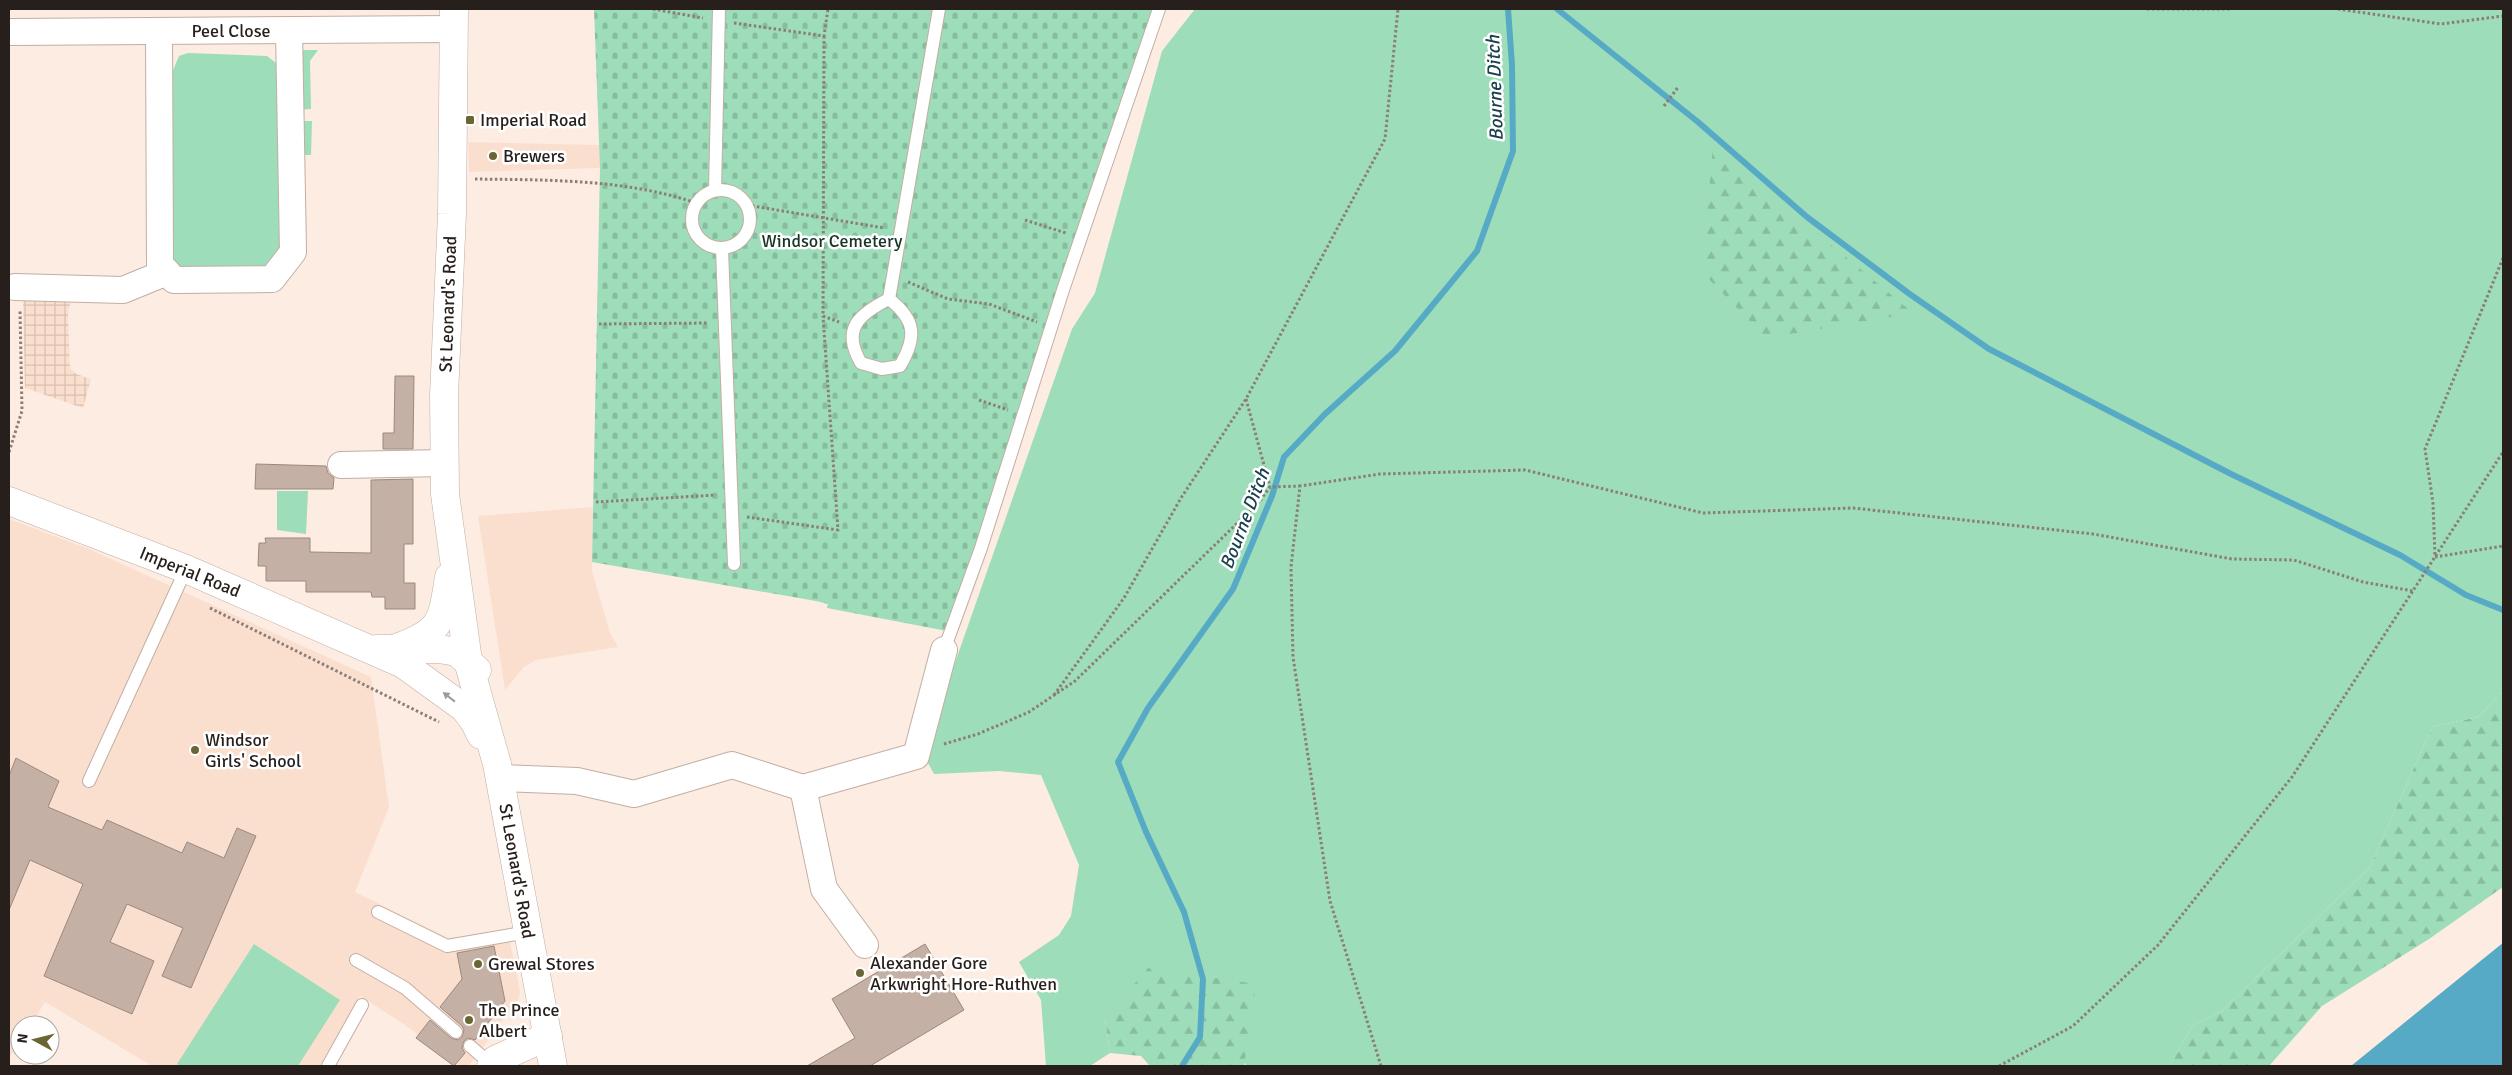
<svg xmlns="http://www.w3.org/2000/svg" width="2512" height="1075" viewBox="0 0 2512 1075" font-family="Signika,sans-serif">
<defs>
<pattern id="industrial-grid" width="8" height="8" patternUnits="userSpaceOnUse" patternTransform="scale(1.25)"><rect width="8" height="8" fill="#fbdfce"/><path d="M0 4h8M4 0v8" fill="none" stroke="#d7bfb0"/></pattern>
<pattern id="forest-firs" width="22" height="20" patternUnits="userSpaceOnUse" patternTransform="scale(1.25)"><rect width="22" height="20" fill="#9dddb9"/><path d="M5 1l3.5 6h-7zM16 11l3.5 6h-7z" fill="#87bd9e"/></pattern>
<pattern id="cemetery-stones" width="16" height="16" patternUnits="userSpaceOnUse" patternTransform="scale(1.25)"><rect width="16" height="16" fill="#9dddb9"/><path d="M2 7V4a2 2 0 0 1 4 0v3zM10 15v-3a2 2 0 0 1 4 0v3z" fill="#87bd9e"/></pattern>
</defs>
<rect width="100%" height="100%" fill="#fdece2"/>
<g fill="#fbdfce">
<polygon points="468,142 600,145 600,168 469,172"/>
<polygon points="593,507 592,571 610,633 618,647 536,660 524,667 505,690 478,516"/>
<polygon points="9,519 89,549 371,677 389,807 355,892 451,939 452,943 508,932 520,991 519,998 469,1066 460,1066 405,1025 360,996 320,1066 152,1066 45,1002 31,1025 20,1025 20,1041 9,1058"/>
</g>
<polygon fill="url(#industrial-grid)" points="75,299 70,304 68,315 70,368 76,374 91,379 83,408 25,388 23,300"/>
<g fill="#9dddb9">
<polygon points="1195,9 2503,9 2503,691 2478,717 2432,727 2370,867 2222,1011 2193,1025 2169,1066 1244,1066 1246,1064 1105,1018 1110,1053 1090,1066 1046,1066 1041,1000 1019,962 1059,935 1071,916 1079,865 1041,775 999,771 934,774 923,754 1072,329 1095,293 1162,51"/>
<polygon points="302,50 318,50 310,61 311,109 297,110"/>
<polygon points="188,53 267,56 276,63 279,69 283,239 276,268 185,272 170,260 171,75 179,56"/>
<polygon points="297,121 312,121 311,155 298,155"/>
<polygon points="277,491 308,491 306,534 277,530"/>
<polygon points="254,944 340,1000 298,1066 180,1066 177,1064"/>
</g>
<g fill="url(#forest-firs)">
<polygon points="1713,146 1913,313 1766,338 1702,272"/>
<polygon points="2503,691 2503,887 2429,939 2322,1006 2269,1066 2169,1066 2193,1025 2222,1011 2370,867 2432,727 2478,717"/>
<polygon points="1148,968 1256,984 1244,1066 1150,1066 1141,1056 1110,1053 1105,1018"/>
</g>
<polygon fill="url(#cemetery-stones)" points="594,9 1156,9 947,631 827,608 828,604 816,601 592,562 600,168"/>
<polygon fill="#57aac5" points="2503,943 2503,1066 2351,1066 2499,946"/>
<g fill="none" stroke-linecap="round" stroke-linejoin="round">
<g stroke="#57aac5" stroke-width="6">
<polyline points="1557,9 1698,122 1807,217 1911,295 1989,349 2231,474 2400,555 2466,595 2503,610"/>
<polyline points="1182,1066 1200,1037 1203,979 1184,912 1146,832 1118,762 1148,708 1233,589 1272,496 1284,457 1325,414 1395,351 1477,251 1513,151 1512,65 1508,9"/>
</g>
</g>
<g fill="#c4b0a4" stroke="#9c897e">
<polygon points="395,376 414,376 413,449 383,449 383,433 394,433"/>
<polygon points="256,464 326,466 328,473 334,478 333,489 255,489"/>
<polygon points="413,479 413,544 404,544 404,583 415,583 415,609 385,609 385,597 372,597 371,592 306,592 306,581 266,581 266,566 258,566 259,543 266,543 265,538 310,538 310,552 371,553 371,480"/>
<polygon points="16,758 59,781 48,807 102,830 107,820 182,853 187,842 224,858 237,828 256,836 191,988 162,976 183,928 127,904 110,942 154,961 132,1014 44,976 83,884 30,860 9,910 9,776"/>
<polygon points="925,944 964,1010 870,1066 807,1066 855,1038 832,999"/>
<polygon points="494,946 505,1001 475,1040 468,1038 464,1041 462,1048 465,1053 454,1066 416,1038 430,1020 451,1038 458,1040 462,1037 464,1030 462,1026 440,1007 462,979 457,953"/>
</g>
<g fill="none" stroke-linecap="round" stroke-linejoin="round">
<g stroke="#c2aea3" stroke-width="14">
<g id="lane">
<circle cx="721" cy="219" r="29"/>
<polyline points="715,190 719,9"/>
<polyline points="722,249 734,564"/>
<polyline points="889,299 939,9"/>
<path d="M889 299C916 320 917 337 900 366L882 369 861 363C841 329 859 314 889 299Z"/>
<polyline points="944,650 981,548 1063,290 1159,9"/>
<polyline points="89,781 186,569"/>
<polyline points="378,912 447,946 528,932"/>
<polyline points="356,960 405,988 456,1032"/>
<polyline points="470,1046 492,1065"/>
<polyline points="328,1066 362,1005"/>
</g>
</g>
<g stroke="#c2aea3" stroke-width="28">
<g id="street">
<polyline points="159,31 160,264 174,280 272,279 293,252 289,30"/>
<polyline points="9,32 454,29"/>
<polyline points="15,287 123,290 167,272"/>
<polyline points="341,465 445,463"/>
<polyline points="500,778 577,781 634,794 732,765 803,788 824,889 865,945"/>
<polyline points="803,788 916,756 944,650"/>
</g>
</g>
<g stroke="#c2aea3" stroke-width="29">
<g id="secondary">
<polyline points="454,9 452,214 444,396 445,494 468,661 497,764 553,1066"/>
<polyline points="9,501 186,569 403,664 464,708 474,721 481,735"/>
<path d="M399 647C443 631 442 620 449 577"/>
<polyline points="377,649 439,649 457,652 477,670"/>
<polyline points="491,1066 495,1060 548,1036"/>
</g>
</g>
<g stroke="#8a7e77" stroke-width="3" stroke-dasharray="2.5 2.5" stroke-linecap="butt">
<polyline points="653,9 703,18"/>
<polyline points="2147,9 2230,9"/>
<polyline points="2338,9 2441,24 2503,16"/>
<polyline points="734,23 824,36 828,9"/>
<polyline points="824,36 823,316 839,322"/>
<polyline points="1664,106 1679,86"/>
<path d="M475 179C548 180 626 179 696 203"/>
<polyline points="747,205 884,228"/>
<polyline points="1025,220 1066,233"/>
<polyline points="2503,258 2425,449 2433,503 2435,557 2503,546"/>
<polyline points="908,282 948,299 989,304 1037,322"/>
<polyline points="599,324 709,323"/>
<polyline points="1246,399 1270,487"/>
<polyline points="979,400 1008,410"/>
<polyline points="9,452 22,411 20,310"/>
<polyline points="596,502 716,495"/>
<polyline points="747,517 838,530 823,316"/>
<polyline points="210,608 439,722"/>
<polyline points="1054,695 1124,598 1181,498 1246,399 1385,139 1398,9"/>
<polyline points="944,744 978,734 1029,712 1075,681 1259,502 1270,487 1300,486"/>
<polyline points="1381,1066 1330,901 1293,657 1291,567 1300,486 1380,474 1525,470 1703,513 1853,508 2093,534 2232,559 2294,560 2363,582 2413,591"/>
<polyline points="1999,1066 2073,1026 2158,945 2292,777 2503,452"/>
</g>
<use href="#lane" stroke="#fff" stroke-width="12"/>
<use href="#street" stroke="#fff" stroke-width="26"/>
<use href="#secondary" stroke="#fff" stroke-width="28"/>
</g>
<defs><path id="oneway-solid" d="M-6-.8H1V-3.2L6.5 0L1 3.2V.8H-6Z" transform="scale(1.25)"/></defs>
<use fill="#9e9a98" href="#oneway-solid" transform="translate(449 697) rotate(-142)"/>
<g fill="#696633" stroke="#fff" stroke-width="2">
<rect x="465" y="115" width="10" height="10" rx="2.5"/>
<circle cx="493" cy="156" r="5"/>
<circle cx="195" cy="750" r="5"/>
<circle cx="478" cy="964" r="5"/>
<circle cx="860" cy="973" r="5"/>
<circle cx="469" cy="1020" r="5"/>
</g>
<g text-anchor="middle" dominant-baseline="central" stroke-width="5" stroke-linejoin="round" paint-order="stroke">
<g font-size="18" fill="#271f1b" stroke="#fff">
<text x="231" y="31">Peel Close</text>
<text transform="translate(448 304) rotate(-88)">St Leonard's Road</text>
<text transform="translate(190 572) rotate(22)">Imperial Road</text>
<text transform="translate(517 871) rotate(80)">St Leonard's Road</text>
</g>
<g font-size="18" fill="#271f1b" stroke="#fff" text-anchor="start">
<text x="480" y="120">Imperial Road</text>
<text x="503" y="156">Brewers</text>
<text x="205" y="740">Windsor<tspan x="205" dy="21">Girls' School</tspan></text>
<text x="870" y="963">Alexander Gore<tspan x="870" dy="21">Arkwright Hore-Ruthven</tspan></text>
<text x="488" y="964">Grewal Stores</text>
<text x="479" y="1010">The Prince<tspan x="479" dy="21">Albert</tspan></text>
</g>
<g font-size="18" fill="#163525" stroke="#fff">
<text x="832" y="241">Windsor Cemetery</text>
</g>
<g font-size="19" font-style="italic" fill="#1a404d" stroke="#fff">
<text transform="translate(1495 88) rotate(-92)">Bourne Ditch</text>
<text transform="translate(1245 519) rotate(-69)">Bourne Ditch</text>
</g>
</g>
<rect width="2512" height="1075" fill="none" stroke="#271f1b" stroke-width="20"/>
<g transform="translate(35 1040) rotate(277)"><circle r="24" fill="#ffffff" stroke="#a9a5a4"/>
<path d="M0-4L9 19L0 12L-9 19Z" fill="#696633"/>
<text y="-8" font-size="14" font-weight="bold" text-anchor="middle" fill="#271f1b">N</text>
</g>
</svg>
